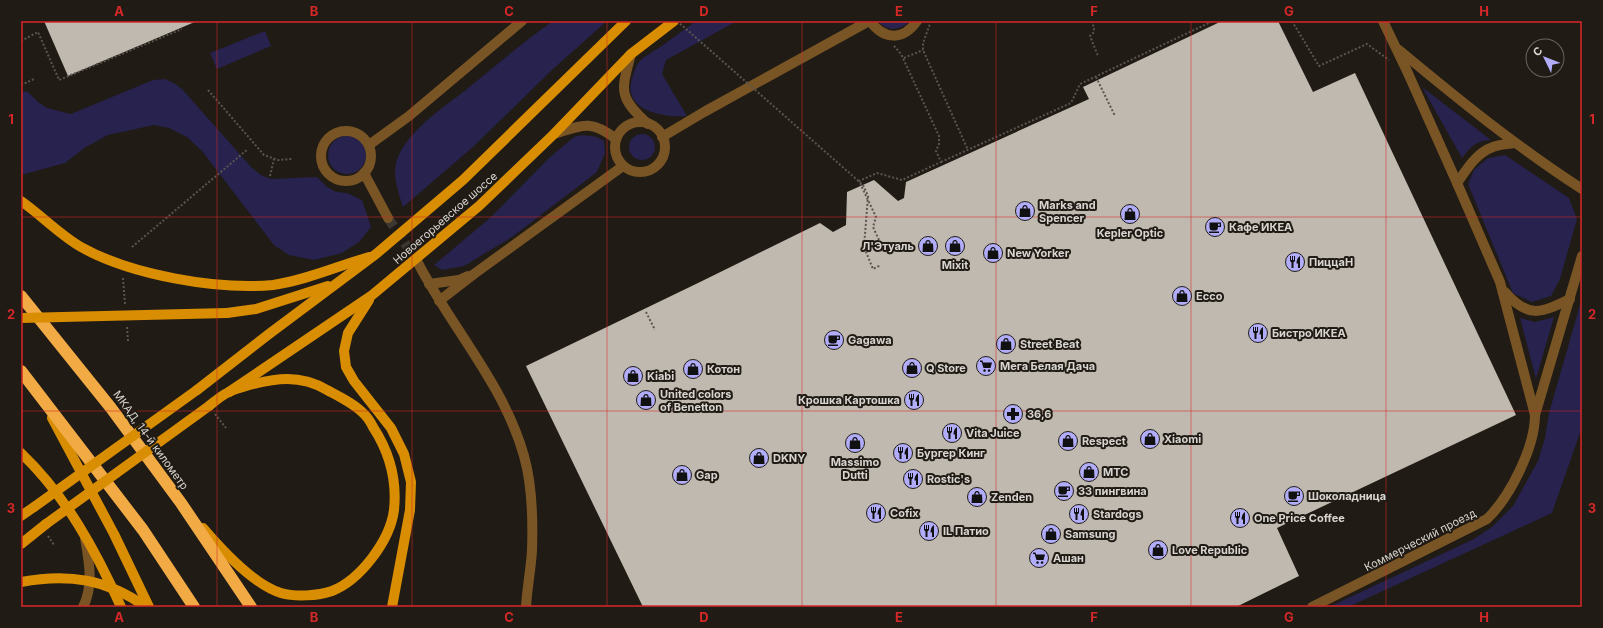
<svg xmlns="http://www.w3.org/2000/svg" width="1603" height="628" viewBox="0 0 1603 628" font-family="Inter,sans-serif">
<rect width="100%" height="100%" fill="#201b14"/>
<g fill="#27224e">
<path d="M553 21H607L553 69 473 147 403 207C398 191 391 173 398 157 410 129 444 107 467 89 495 66 523 42 553 21Z"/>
<path d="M696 21H737L666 60 662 74 687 116C665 118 622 111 632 79 634 72 636 65 641 60 646 55 653 52 659 48 671 39 684 30 696 21Z"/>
<path d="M878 21H910C900 31 887 32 878 21Z"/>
<polygon points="265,31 271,46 217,69 210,53"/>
<polygon points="165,79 174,83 182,89 252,168 261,175 271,179 317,177 327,187 336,192 347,193 362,200 371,227 359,242 342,253 314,260 289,255 274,245 202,151 187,137 169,128 154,125 108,135 86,147 65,163 21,175 21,91 28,92 38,102 47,108 71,114 153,80"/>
<path d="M1422 87 1491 140C1475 141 1472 146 1462 158Z"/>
<circle cx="642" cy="147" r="13"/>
<polygon points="582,135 597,137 604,141 605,153 597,172 512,237 464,266 442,270 434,265 490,218 550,157 574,137"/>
<circle cx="347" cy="155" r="19"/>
<polygon points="1505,155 1569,198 1577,219 1560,279 1551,296 1532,302 1513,293 1468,184 1474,170 1488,158"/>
<polygon points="1582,298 1582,427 1552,513 1348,607 1329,607 1474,539 1492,527 1513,506 1538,461 1545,438 1549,413"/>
<polygon points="1554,317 1536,379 1520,318 1535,322"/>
</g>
<g fill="#c0b9af">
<polygon points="44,21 197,21 68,76"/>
<polygon points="1222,21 1278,21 1313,92 1355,73 1516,415 1277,528 1299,576 1236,607 643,607 526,366 698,283 820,223 833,232 846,225 847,192 874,180 898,201 904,198 906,182 1089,99 1083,87"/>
</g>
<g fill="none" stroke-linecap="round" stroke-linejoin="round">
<polyline stroke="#3c3730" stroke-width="10" stroke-dasharray="10 5" stroke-linecap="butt" points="388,218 417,261"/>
<g stroke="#5a554f" stroke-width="2" stroke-dasharray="2 2" stroke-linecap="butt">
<polyline points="931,21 923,43 923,50 968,150"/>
<polyline points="1091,21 1094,27 1094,32 1090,36 1098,56"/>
<polyline points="1292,21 1319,66 1367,44 1389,60"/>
<polyline points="21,41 38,32 59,80 182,29"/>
<polyline points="904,58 923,50"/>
<polyline points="1096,77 1115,116"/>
<polyline points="21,85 34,79"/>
<polyline points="208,90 264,155 278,160 292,159"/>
<polyline points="941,162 1071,103 1080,84 1213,21"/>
<polyline points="270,176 274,159"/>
<polyline points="863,185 868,196 864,247 873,269 881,265"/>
<polyline points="879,240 873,227 876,217 859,181 877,173 902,180 941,162 936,151 939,144 939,136 901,54 894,46"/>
<polyline points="132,247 248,149"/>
<polyline points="123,278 125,304"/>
<polyline points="646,312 655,330"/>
<polyline points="127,327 128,341"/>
<polyline points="215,414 226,428"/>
<polyline points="48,536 54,545"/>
</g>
<g stroke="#795525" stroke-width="10">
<path d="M870 21C884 40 903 41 917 21"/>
<path d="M1399 50C1458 99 1517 147 1582 189"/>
<path d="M631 54C621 91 618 97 648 124"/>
<circle cx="640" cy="147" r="25"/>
<circle cx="346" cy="156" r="25"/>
<path d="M554 134C582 125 591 119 616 139"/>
<polyline points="662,137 704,112 869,21"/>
<polyline points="369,145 409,116 522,21"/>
<polyline points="364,173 388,218"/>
<path d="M1457 183C1467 169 1476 153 1493 147 1500 144 1508 144 1515 143"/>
<path d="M417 261C450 326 504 384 524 456 532 484 533 521 532 550 531 569 527 588 526 607"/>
<polyline points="429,284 459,280 468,276"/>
<path d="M1505 292C1528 319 1541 313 1570 299"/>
<polyline points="439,301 474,274 623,166"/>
<polyline points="1535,415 1582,256"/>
<path d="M83 607C94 586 89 561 85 538"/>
<path d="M1312 607 1487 519C1510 497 1535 447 1535 415L1500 282 1457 183 1407 71 1383 21"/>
</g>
<g stroke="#d88d02" stroke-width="10">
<path d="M21 201C41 215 60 235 81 247 131 275 216 290 273 285 304 281 338 266 369 257"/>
<polyline points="369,300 348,333 344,351 346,367 354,381 391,428 404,454 411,482 410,510 392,607"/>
<polyline points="227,313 256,309 328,286"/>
<polyline points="197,390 269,334 376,254 463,180 626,21"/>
<polyline points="229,392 371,296 479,206 554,134 631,54 674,21"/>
<polyline points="52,418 114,534 149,607"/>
<path d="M21 453C66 496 96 551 121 607"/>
<polyline points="21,516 34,507"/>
<path d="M203 528C221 549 254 585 281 593 295 597 318 596 332 591 360 580 390 541 394 510 397 481 390 453 373 427 371 423 368 418 365 415 355 404 340 397 327 390 300 374 275 378 246 386 240 388 234 389 229 392 222 395 215 401 209 406"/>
<polyline points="21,544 46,524"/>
</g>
<g stroke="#f1aa44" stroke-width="12">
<polyline points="21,296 111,408 181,503 251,607"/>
<polyline points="21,371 143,530 194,607"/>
</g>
<polyline stroke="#5a554f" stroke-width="2" stroke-dasharray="2 2" stroke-linecap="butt" points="677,21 863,185"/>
<g stroke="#d88d02" stroke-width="10">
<polyline points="21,318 227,313"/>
<polyline points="34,507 197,390"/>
<polyline points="46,524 209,406"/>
<path d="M21 582C68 573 107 579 146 607"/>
</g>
</g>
<path fill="none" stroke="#d62828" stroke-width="1" stroke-opacity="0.55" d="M217 21V607M412 21V607M607 21V607M802 21V607M996 21V607M1191 21V607M1386 21V607M21 217H1582M21 411H1582"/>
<defs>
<g id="shop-disc" transform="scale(1)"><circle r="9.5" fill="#b1adfa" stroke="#201b14"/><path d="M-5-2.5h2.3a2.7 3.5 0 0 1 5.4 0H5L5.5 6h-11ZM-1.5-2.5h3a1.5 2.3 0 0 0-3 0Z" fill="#111"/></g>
<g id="cafe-disc" transform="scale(1)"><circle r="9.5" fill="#b1adfa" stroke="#201b14"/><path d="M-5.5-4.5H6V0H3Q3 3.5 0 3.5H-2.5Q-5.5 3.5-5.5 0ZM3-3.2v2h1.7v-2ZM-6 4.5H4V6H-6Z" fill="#111"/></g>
<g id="restaurant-disc" transform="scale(1)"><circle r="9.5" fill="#b1adfa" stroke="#201b14"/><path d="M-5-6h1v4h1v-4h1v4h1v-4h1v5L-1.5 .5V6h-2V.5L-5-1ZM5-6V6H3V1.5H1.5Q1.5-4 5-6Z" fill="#111"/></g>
<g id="supermarket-disc" transform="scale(1)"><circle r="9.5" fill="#b1adfa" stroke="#201b14"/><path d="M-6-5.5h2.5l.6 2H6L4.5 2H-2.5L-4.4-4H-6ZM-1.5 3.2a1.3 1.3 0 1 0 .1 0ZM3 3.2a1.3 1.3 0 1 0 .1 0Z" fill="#111"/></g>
<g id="pharmacy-disc" transform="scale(1)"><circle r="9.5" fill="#b1adfa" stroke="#201b14"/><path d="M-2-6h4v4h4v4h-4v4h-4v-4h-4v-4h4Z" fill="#111"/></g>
</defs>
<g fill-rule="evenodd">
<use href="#shop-disc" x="1025" y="211"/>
<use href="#shop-disc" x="1130" y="214"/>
<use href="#cafe-disc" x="1215" y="227"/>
<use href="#shop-disc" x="928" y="246"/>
<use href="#shop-disc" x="955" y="246"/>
<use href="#shop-disc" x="993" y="253"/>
<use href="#restaurant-disc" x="1295" y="262"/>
<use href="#shop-disc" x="1182" y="296"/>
<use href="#restaurant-disc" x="1258" y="333"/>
<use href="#cafe-disc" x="834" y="340"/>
<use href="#shop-disc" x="1006" y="344"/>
<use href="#supermarket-disc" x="986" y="366"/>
<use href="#shop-disc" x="912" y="368"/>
<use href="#shop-disc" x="693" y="369"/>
<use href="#shop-disc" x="633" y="376"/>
<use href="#shop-disc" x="646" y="400"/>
<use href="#restaurant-disc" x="914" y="400"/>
<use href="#pharmacy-disc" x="1013" y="414"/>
<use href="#restaurant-disc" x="952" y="433"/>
<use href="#shop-disc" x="1150" y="439"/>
<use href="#shop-disc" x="1068" y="441"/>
<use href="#shop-disc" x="855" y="443"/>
<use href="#restaurant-disc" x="903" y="453"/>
<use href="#shop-disc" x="759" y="458"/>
<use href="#shop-disc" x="1089" y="472"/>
<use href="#shop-disc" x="682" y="475"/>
<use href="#restaurant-disc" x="913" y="479"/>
<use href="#cafe-disc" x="1064" y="491"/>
<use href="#cafe-disc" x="1294" y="496"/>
<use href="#shop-disc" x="977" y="497"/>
<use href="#restaurant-disc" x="876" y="513"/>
<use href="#restaurant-disc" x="1079" y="514"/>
<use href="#restaurant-disc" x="1240" y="518"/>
<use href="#restaurant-disc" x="929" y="531"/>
<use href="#shop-disc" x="1051" y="534"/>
<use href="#shop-disc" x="1158" y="550"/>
<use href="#supermarket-disc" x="1039" y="558"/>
</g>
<g text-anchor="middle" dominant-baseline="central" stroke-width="4" stroke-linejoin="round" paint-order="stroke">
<g font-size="11" font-weight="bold" fill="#d9d5d0" stroke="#201b14" text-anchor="start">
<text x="1039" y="205">Marks and<tspan x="1039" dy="13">Spencer</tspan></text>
<text x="1229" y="227">Кафе ИКЕА</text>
<text x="1130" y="233" text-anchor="middle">Kepler Optic</text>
<text x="914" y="246" text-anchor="end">Л'Этуаль</text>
<text x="1007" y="253">New Yorker</text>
<text x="1309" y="262">ПиццаН</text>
<text x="955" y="265" text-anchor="middle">Mixit</text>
<text x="1196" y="296">Ecco</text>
<text x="1272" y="333">Бистро ИКЕА</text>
<text x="848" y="340">Gagawa</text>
<text x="1020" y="344">Street Beat</text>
<text x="1000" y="366">Мега Белая Дача</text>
<text x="926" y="368">Q Store</text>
<text x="707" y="369">Котон</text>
<text x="647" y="376">Kiabi</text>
<text x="660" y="394">United colors<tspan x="660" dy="13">of Benetton</tspan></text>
<text x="900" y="400" text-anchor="end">Крошка Картошка</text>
<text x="1027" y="414">36,6</text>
<text x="966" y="433">Vita Juice</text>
<text x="1164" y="439">Xiaomi</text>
<text x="1082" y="441">Respect</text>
<text x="917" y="453">Бургер Кинг</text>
<text x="773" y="458">DKNY</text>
<text x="855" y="462" text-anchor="middle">Massimo<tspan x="855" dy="13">Dutti</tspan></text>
<text x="1103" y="472">МТС</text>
<text x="696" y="475">Gap</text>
<text x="927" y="479">Rostic's</text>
<text x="1078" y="491">33 пингвина</text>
<text x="1308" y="496">Шоколадница</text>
<text x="991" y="497">Zenden</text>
<text x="890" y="513">Cofix</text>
<text x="1093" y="514">Stardogs</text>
<text x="1254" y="518">One Price Coffee</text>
<text x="943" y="531">IL Патио</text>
<text x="1065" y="534">Samsung</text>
<text x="1172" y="550">Love Republic</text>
<text x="1053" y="558">Ашан</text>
</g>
<g font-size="11" fill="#d9d5d0" stroke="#201b14">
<text transform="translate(445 218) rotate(-41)">Новоегорьевское шоссе</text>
<text transform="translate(151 440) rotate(54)">МКАД, 14-й километр</text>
<text transform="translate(1420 540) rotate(-27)">Коммерческий проезд</text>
</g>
</g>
<rect width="1603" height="628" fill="none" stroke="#201b14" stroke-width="44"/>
<g transform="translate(1545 58) rotate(313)"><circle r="19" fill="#201b14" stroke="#6a655f"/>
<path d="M0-3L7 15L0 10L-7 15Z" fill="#b1adfa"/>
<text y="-6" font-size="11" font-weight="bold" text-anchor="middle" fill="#d9d5d0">С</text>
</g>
<rect x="22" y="22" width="1559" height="584" fill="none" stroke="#d62828" stroke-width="1.5"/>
<g font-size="13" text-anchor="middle" font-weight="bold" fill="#d62828">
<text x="119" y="16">A</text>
<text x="314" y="16">B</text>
<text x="509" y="16">C</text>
<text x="704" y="16">D</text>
<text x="899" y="16">E</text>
<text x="1094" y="16">F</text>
<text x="1289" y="16">G</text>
<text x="1484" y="16">H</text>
<text x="11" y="124">1</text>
<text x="1592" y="124">1</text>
<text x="11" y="319">2</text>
<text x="1592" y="319">2</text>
<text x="11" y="513">3</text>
<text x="1592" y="513">3</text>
<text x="119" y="622">A</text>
<text x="314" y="622">B</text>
<text x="509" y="622">C</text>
<text x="704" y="622">D</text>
<text x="899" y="622">E</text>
<text x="1094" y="622">F</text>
<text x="1289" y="622">G</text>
<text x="1484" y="622">H</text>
</g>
</svg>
